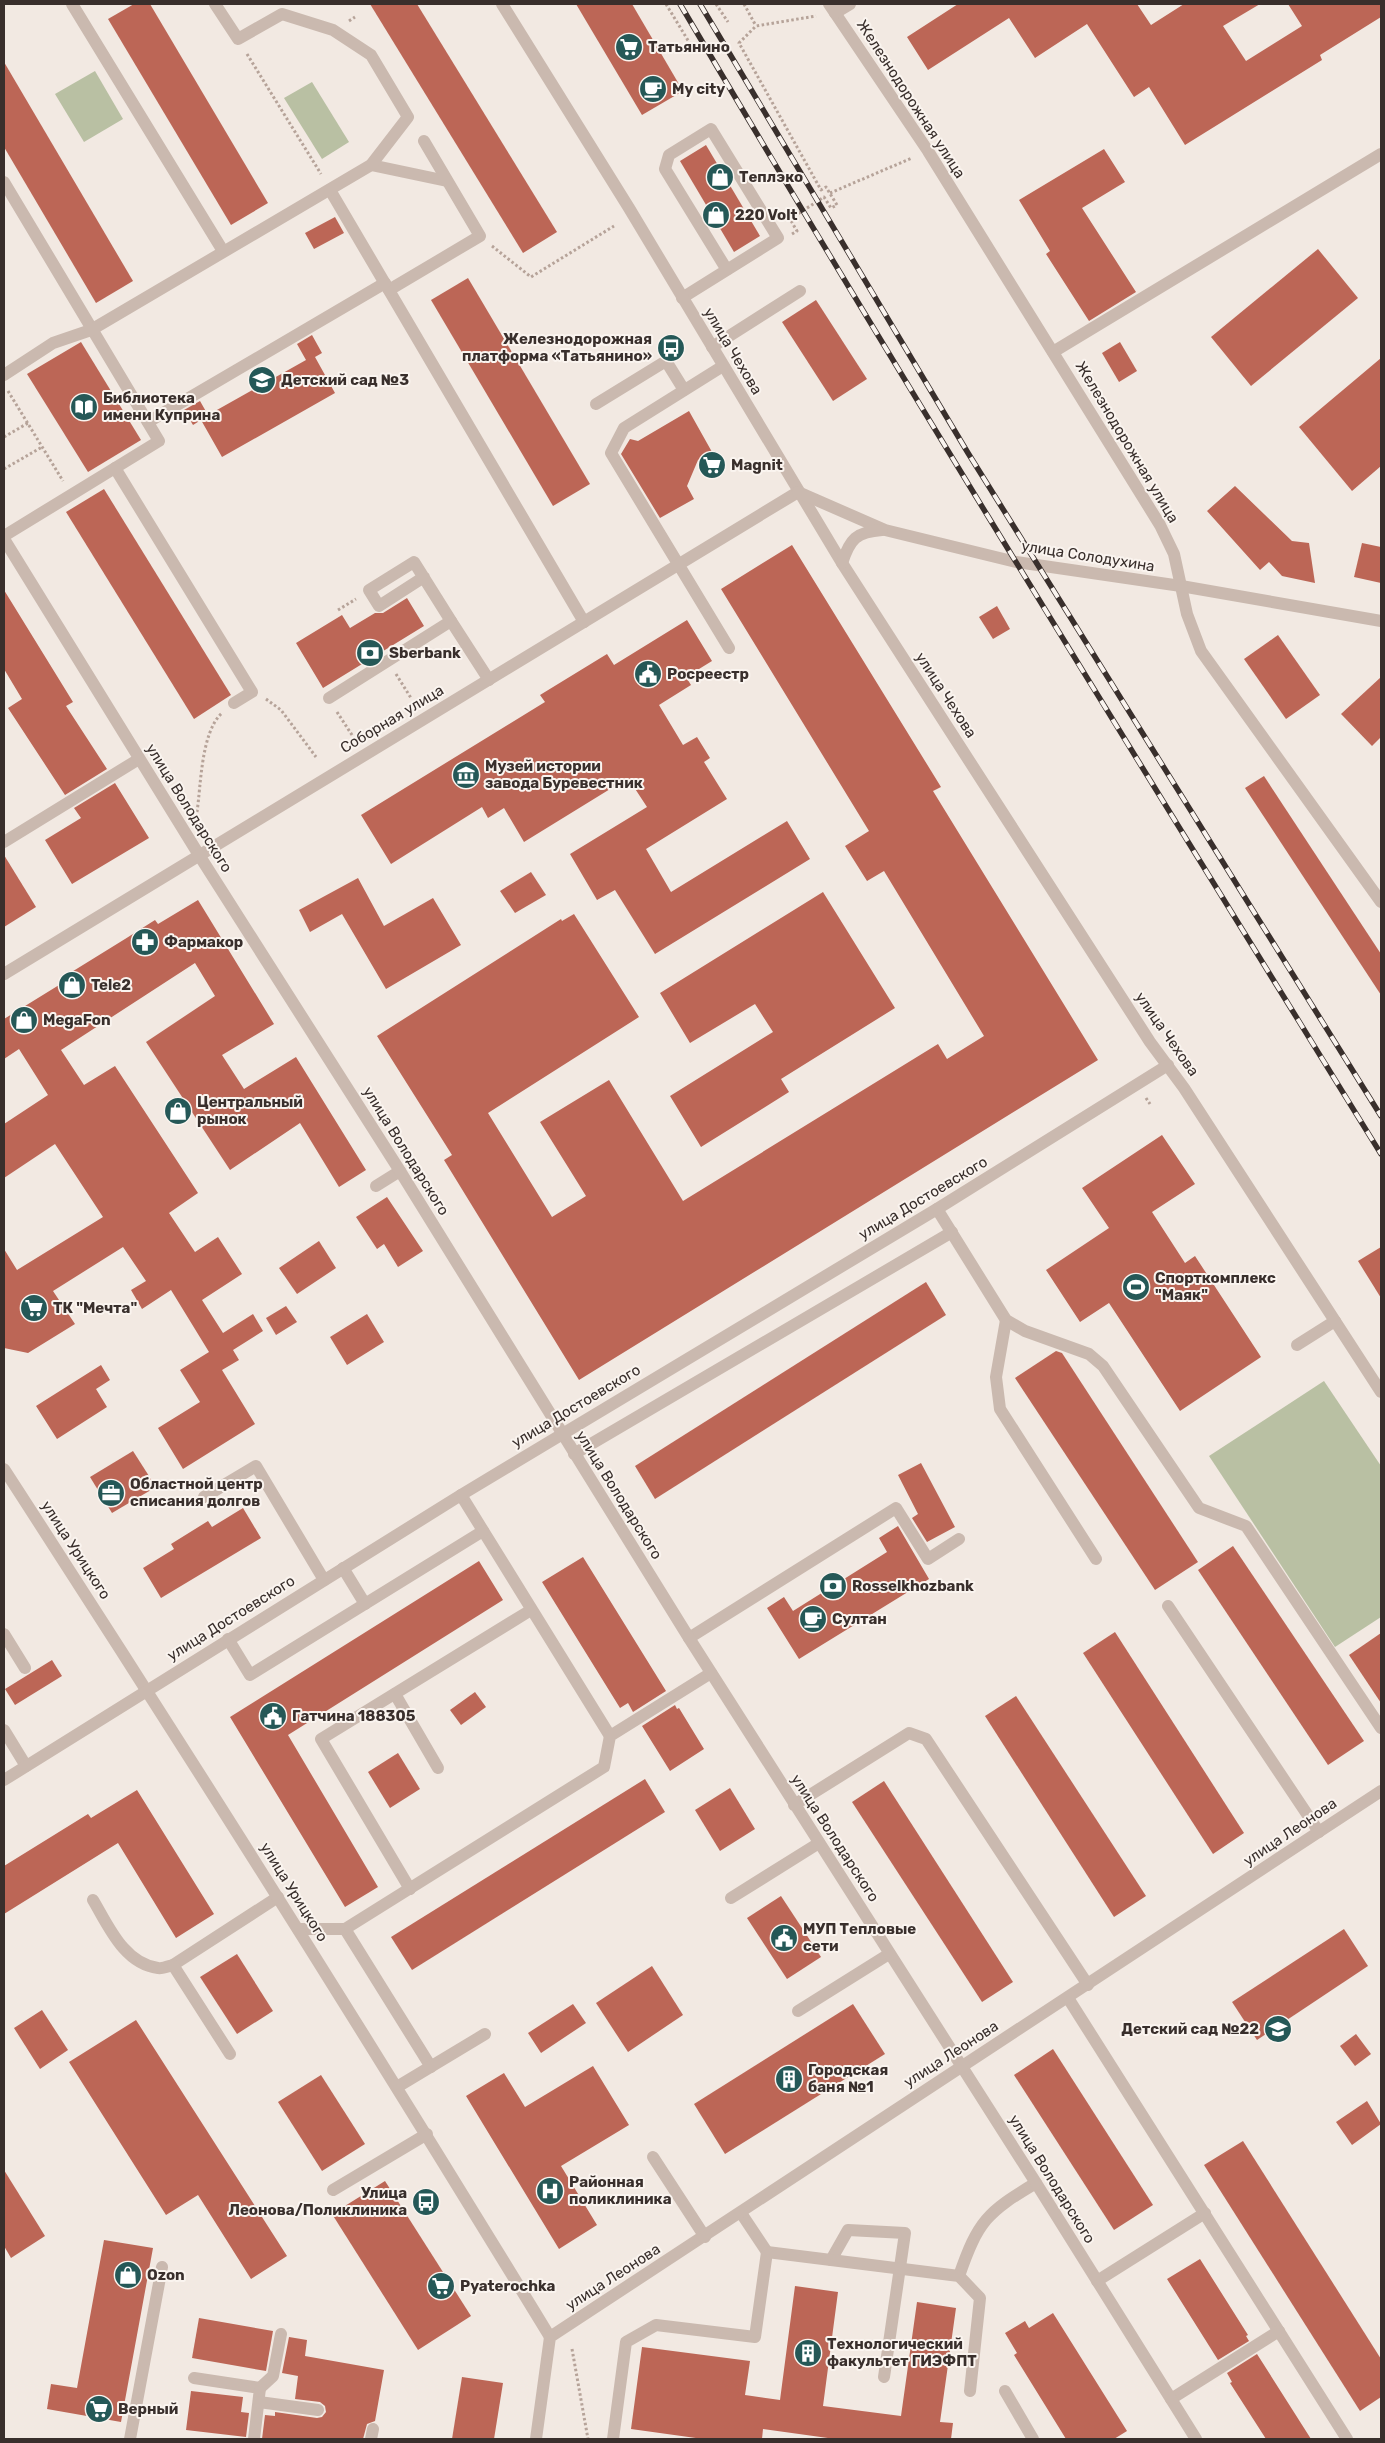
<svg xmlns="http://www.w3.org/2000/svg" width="1385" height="2443" viewBox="0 0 1385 2443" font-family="Rubik,sans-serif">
<rect width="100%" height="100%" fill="#f2e9e2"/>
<g fill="#b9c0a3">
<polygon points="95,71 123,119 84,142 55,94"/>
<polygon points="312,82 349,142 322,159 284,98"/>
<polygon points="1324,1381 1381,1466 1381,1617 1335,1647 1209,1456"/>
</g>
<g fill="#bc6656">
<polygon points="134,4 150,4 268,203 231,225 108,19"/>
<polygon points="370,4 417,4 557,232 523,253"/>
<polygon points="576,4 632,4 683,91 642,115"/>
<polygon points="958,4 1137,4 1151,25 1184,4 1260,4 1223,26 1246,61 1302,26 1288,4 1381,4 1381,17 1320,55 1322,60 1185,145 1149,87 1134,97 1087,24 1035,58 1009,18 928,70 907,37"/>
<polygon points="4,62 133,281 96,303 4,147"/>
<polygon points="706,145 760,236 734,252 680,161"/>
<polygon points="1104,149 1125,182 1082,208 1136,292 1089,321 1046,254 1050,251 1019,200"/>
<polygon points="335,217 344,233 314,249 305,233"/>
<polygon points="1318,249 1358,298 1251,386 1211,337"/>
<polygon points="468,278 590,484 553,506 431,300"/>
<polygon points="816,300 867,379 833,401 782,322"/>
<polygon points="312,335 322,353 315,357 335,393 222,457 201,420 193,425 184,410 200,401 208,415 306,360 297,344"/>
<polygon points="81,342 141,440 88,472 27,374"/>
<polygon points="1120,342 1137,371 1119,382 1102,353"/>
<polygon points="1381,358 1381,466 1352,491 1299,427"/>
<polygon points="689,411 712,452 698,460 687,486 694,499 660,518 621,454 630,439 638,441"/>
<polygon points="1235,486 1292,541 1309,543 1315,583 1282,576 1269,562 1260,570 1207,511"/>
<polygon points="104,489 231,695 194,719 66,512"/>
<polygon points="1362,543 1381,547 1381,583 1354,577"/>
<polygon points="792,545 941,787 933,791 1098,1060 579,1380 444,1160 452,1155 377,1036 561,919 562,921 574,914 639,1017 488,1113 552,1217 586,1196 540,1122 609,1080 683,1201 938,1044 947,1059 984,1036 884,871 867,881 845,846 869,831 721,589"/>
<polygon points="4,590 73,702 66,706 107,769 65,795 8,708 22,699 4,669"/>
<polygon points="407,598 424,626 323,688 296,643 342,615 350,628 375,613 383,613"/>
<polygon points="997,606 1010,629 993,639 979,617"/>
<polygon points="687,620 712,661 686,677 691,685 659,705 683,745 697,737 710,758 704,762 727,799 646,849 671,892 787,821 810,859 655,954 615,890 597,900 570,854 647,807 628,778 524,842 504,808 488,818 482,807 391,864 361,815 545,702 540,695 607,654 614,665"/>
<polygon points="1278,635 1320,695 1286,719 1244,659"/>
<polygon points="1381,677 1381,737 1372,746 1341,714"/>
<polygon points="1264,776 1381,954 1381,995 1245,788"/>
<polygon points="115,783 149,838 72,884 45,840 81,818 74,808"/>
<polygon points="4,855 36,907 4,927"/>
<polygon points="531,872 546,895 515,913 500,891"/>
<polygon points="358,878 384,926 433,898 461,945 386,989 342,914 310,932 299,910"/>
<polygon points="823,892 895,1008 781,1079 789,1092 701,1147 670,1096 773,1032 755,1004 690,1043 660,993"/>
<polygon points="198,900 274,1024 222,1055 244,1089 296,1057 366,1170 339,1187 300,1123 230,1170 146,1042 215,996 195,963 61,1050 84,1085 115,1066 198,1193 169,1213 195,1252 218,1237 242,1274 202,1300 223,1333 253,1314 263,1331 233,1350 239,1360 222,1370 255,1424 183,1469 158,1428 200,1402 180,1370 209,1352 171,1290 142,1309 131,1290 146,1281 123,1247 53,1291 75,1324 28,1353 4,1348 4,1249 17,1270 103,1217 55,1144 4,1178 4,1124 48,1095 19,1049 4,1059 4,1019 72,977 70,973 125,939 155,920 158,924"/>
<polygon points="1162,1135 1195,1184 1152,1212 1185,1263 1195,1256 1261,1357 1180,1411 1109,1303 1080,1322 1046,1270 1109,1228 1082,1188"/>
<polygon points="387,1197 423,1251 398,1267 384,1244 377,1249 356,1217"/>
<polygon points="319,1241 336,1268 297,1294 279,1268"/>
<polygon points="1381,1247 1381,1298 1358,1261"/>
<polygon points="926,1282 946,1315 655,1499 635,1466"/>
<polygon points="286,1306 297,1322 276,1335 266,1318"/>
<polygon points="367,1314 384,1342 347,1365 330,1337"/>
<polygon points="1056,1351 1062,1353 1198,1562 1155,1590 1015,1378"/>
<polygon points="101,1365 110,1380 96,1389 107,1407 57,1439 36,1406"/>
<polygon points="133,1451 156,1487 112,1513 90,1477"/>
<polygon points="921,1463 955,1527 927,1542 912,1518 918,1514 898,1475"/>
<polygon points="243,1508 261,1538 161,1598 143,1568 174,1549 171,1544 208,1521 212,1527"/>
<polygon points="898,1526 929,1579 799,1659 767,1608 784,1597 793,1611 887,1552 879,1538"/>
<polygon points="1233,1546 1364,1741 1328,1765 1198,1570"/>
<polygon points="583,1557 666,1691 633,1712 628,1703 620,1708 542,1582"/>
<polygon points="479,1561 503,1600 288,1735 378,1887 345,1907 230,1717"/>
<polygon points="1115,1632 1244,1833 1213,1854 1083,1653"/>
<polygon points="1381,1633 1381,1703 1349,1655"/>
<polygon points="52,1660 62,1676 15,1705 5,1689"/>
<polygon points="475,1692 486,1707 461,1725 450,1710"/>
<polygon points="1016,1696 1146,1896 1114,1917 985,1716"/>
<polygon points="675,1705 677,1709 679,1708 704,1749 670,1771 642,1726"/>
<polygon points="398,1753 420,1789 390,1808 368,1772"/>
<polygon points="645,1779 665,1812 412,1970 391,1937"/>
<polygon points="884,1781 1013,1982 982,2002 852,1802"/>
<polygon points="730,1788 755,1829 720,1851 695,1810"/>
<polygon points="137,1790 214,1914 176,1938 118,1843 4,1914 4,1866 88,1814 91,1818"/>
<polygon points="781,1896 821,1957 787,1979 747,1918"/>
<polygon points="1344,1929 1368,1966 1257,2040 1232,2002"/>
<polygon points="237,1954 273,2011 237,2034 200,1977"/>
<polygon points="652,1966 683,2015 628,2052 596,2003"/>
<polygon points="573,2004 586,2023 541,2053 528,2033"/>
<polygon points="853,2004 885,2054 725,2154 694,2104"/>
<polygon points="42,2010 68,2050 40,2069 14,2028"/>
<polygon points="136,2020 287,2256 251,2279 198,2195 166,2215 69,2062"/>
<polygon points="1356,2034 1371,2054 1355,2066 1340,2046"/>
<polygon points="1053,2049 1153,2205 1114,2230 1014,2075"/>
<polygon points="593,2066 629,2125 561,2166 597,2225 559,2249 466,2096 504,2073 525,2107"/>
<polygon points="321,2075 365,2144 322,2171 278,2102"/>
<polygon points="1367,2101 1381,2124 1352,2145 1336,2122"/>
<polygon points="1243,2141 1381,2359 1381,2397 1360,2411 1204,2165"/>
<polygon points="4,2170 45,2236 11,2258 4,2246"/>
<polygon points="385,2181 471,2316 418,2350 332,2214"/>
<polygon points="104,2240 153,2248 121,2422 47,2409 51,2384 77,2388"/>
<polygon points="1200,2259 1248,2335 1246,2336 1249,2341 1218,2360 1167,2279"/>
<polygon points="795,2286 838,2292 823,2406 901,2416 917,2302 956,2308 940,2422 953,2423 951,2439 835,2439 763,2429 762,2439 703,2439 631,2429 642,2347 750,2361 745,2395 780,2400"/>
<polygon points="1053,2313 1127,2431 1114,2439 1066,2439 1014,2355 1017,2353 1005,2333 1025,2321 1029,2328"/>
<polygon points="199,2318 273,2331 266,2371 192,2358"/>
<polygon points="289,2337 307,2340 305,2356 384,2370 375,2421 367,2424 363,2439 262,2439 265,2415 275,2416 275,2412 317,2418 322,2417 326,2412 325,2406 320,2402 295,2399 298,2376 282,2373"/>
<polygon points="1257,2354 1311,2439 1266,2439 1230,2383 1232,2382 1227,2373"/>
<polygon points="462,2377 503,2383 494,2439 452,2439"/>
<polygon points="191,2391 243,2397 241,2412 249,2413 246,2437 186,2430"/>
</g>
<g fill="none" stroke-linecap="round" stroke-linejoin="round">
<g stroke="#b6a399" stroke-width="3" stroke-dasharray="2.5 2.5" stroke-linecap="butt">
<polyline points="666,4 692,47"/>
<polyline points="716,4 728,22"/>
<polyline points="744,4 756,26"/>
<polyline points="349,21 355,17"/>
<polyline points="247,54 321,174"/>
<polyline points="830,193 912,158"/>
<polyline points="792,234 797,231 790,219 824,197 831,208 837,205 826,187 821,190 739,43 756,26 816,16"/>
<polyline points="492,246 531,277 614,226"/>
<polyline points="8,391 63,481"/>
<polyline points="4,437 28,423"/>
<polyline points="4,469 42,447"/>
<polyline points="338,610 356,599"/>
<polyline points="396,674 411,698"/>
<polyline points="266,699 281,710 316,757"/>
<polyline points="337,712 352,735"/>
<path d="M197 812C201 785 201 732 222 713"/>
<polyline points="1146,1098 1150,1104"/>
<polyline points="572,2349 588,2439"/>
</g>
<g stroke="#cab9af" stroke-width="12">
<polyline points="72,4 223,251"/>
<polyline points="371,165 447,181"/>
<polyline points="4,182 159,441 115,468"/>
<polyline points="330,190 584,622"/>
<polyline points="389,290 480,236 424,141"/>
<polyline points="682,298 778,238 711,129 669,155 665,169 727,270"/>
<polyline points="712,347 800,291"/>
<polyline points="1053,352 1381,154"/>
<polyline points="723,366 624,428 611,453 729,648"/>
<polyline points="4,375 53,343 91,330 371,165 408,117 371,55 333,30 282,14 238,39 215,4"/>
<polyline points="596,404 666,361 684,390"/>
<polyline points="148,422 385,283"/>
<polyline points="4,536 115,468 252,692 234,703"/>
<polyline points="424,577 379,606 369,590 414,562 451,621"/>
<polyline points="329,698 451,621 489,680"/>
<polyline points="4,842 139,759"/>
<polyline points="376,1186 400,1171"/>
<polyline points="937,1209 1006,1320 1025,1331 1089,1354 1103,1366 1199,1508 1246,1526 1381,1728"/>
<polyline points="1006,1320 996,1377 1000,1409 1096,1559"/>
<polyline points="1297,1345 1335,1321"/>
<polyline points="574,1454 952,1232"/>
<polyline points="461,1495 610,1736"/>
<polyline points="204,1497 256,1466 324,1580"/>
<polyline points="343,1568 365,1604"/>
<polyline points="1168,1606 1319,1832"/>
<polyline points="4,1634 25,1668"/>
<polyline points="689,1638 896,1508 928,1559 959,1539"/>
<polyline points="228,1639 250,1675 483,1531"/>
<polyline points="395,1694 438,1768"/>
<polyline points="4,1730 26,1766"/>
<polyline points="794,1805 909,1733 926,1739 1088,1985"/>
<polyline points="410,1889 321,1739 531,1610"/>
<polyline points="731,1898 819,1843"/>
<path d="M93 1900C108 1925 124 1964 158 1968 162 1969 169 1966 173 1965L278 1897"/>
<polyline points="298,1929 345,1929 604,1767 610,1736 711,1673"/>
<polyline points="345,1929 431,2067"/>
<polyline points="173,1965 230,2054"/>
<polyline points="1068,1998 1347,2439"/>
<polyline points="798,2011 889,1954"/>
<polyline points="397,2087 485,2034"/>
<polyline points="653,2157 705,2237"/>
<polyline points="333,2190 427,2134"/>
<polyline points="741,2213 767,2252"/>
<polyline points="831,2260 848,2230 905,2233 884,2377"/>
<path d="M959 2276C978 2221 987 2212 1036 2183"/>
<polyline points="1097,2281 1205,2213"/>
<polyline points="194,2378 260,2388 254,2439"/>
<polyline points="260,2388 273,2376 281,2334"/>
<polyline points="1005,2391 1033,2439"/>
<polyline points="1171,2399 1279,2331"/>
<polyline points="259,2402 318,2410"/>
<polyline points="130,2439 162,2267"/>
<polyline points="371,2439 373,2429"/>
<polyline points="613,2439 626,2342 656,2325 755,2337 767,2252 959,2276 980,2298 970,2391"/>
</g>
<g stroke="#cab9af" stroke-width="12">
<polyline points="829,4 928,151 1160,525 1174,554 1187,614 1201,651 1381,902"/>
<polyline points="835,13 850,4"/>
<polyline points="4,539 199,855 400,1171 689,1638 1036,2183 1196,2439"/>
<polyline points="4,974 798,492"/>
<path d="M4 1469C190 1756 372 2045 550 2337"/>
<polyline points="536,2439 550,2337 1381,1791"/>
</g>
<g stroke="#cab9af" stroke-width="12">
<polyline points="502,4 629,208 842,563 1150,1042 1184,1088 1381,1392"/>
<polyline points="798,492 885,530 1016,562 1181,586 1381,621"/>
<path d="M842 563C850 539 856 532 882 530"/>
<polyline points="4,1780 461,1495 937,1209 1168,1065"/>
</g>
<g stroke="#392f2c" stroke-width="5.5">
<g id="rail">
<path d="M680 4C908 391 1145 772 1381 1154"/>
<polyline points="700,4 968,453 1381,1116"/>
</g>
</g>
<use href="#rail" stroke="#faf4ef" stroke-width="4" stroke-dasharray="11" stroke-linecap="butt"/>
</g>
<defs>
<g id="supermarket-disc" transform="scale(1.4375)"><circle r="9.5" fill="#255857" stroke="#faf4ef"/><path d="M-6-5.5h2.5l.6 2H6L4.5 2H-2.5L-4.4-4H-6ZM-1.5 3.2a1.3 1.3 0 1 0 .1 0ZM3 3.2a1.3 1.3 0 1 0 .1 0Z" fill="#fff"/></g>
<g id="cafe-disc" transform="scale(1.4375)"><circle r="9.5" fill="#255857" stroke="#faf4ef"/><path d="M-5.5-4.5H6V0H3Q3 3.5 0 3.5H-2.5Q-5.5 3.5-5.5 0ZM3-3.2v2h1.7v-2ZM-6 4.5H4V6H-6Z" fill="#fff"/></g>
<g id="shop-disc" transform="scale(1.4375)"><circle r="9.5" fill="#255857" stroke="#faf4ef"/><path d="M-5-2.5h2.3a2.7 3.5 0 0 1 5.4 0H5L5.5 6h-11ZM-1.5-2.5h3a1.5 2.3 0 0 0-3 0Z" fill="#fff"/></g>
<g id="bus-disc" transform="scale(1.4375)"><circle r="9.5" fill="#255857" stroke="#faf4ef"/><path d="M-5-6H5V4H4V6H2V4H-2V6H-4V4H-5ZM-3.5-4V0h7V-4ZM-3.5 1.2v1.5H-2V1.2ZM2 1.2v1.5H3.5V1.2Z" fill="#fff"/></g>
<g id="school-disc" transform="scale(1.4375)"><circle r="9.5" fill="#255857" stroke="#faf4ef"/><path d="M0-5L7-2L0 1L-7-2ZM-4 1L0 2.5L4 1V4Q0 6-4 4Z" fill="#fff"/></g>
<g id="library-disc" transform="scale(1.4375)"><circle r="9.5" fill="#255857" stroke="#faf4ef"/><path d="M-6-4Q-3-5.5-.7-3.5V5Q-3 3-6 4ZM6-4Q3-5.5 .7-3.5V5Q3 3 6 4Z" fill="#fff"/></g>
<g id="bank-disc" transform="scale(1.4375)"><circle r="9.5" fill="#255857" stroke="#faf4ef"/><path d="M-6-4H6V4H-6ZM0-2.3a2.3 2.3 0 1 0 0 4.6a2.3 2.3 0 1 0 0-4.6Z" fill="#fff"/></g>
<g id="civic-disc" transform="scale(1.4375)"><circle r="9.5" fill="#255857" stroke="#faf4ef"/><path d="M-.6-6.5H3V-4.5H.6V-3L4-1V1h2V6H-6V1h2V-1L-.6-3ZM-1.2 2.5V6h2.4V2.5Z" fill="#fff"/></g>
<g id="museum-disc" transform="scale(1.4375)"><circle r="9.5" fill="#255857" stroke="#faf4ef"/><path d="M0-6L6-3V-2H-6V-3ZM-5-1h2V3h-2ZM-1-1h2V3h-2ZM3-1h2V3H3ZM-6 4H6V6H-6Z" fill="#fff"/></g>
<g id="pharmacy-disc" transform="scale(1.4375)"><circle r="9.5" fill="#255857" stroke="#faf4ef"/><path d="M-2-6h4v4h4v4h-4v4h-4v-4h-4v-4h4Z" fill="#fff"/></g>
<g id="stadium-disc" transform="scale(1.4375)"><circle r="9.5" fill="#255857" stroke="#faf4ef"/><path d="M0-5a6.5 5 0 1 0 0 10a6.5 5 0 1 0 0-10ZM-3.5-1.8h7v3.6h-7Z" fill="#fff"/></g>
<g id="office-disc" transform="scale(1.4375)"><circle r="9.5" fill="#255857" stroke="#faf4ef"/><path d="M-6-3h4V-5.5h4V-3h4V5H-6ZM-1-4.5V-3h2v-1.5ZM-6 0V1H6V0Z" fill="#fff"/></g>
<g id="building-disc" transform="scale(1.4375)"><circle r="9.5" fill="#255857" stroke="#faf4ef"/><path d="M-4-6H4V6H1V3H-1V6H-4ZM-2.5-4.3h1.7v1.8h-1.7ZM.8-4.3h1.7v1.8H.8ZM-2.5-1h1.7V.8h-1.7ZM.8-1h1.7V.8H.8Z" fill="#fff"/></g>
<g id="hospital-disc" transform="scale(1.4375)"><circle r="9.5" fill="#255857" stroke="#faf4ef"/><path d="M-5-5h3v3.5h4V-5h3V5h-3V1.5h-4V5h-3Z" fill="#fff"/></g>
</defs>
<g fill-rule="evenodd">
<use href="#supermarket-disc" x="629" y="47"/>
<use href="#cafe-disc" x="653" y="89"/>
<use href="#shop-disc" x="720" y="177"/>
<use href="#shop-disc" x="716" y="215"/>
<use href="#bus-disc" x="671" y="348"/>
<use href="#school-disc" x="262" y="380"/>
<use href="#library-disc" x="84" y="407"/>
<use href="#supermarket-disc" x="712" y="465"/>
<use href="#bank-disc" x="370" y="653"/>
<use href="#civic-disc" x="648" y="674"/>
<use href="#museum-disc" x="466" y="775"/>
<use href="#pharmacy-disc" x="145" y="942"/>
<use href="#shop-disc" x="72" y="985"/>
<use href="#shop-disc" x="24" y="1020"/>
<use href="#shop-disc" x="178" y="1111"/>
<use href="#stadium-disc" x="1136" y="1287"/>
<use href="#supermarket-disc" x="34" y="1308"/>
<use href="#office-disc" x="111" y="1493"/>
<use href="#bank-disc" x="833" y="1586"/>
<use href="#cafe-disc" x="813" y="1619"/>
<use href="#civic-disc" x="273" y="1716"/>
<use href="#civic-disc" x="784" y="1938"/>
<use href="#school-disc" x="1278" y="2029"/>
<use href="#building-disc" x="789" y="2079"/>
<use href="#hospital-disc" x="550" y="2191"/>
<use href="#bus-disc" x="426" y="2202"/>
<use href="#shop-disc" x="128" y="2275"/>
<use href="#supermarket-disc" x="441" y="2286"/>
<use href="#building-disc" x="808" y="2353"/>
<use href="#supermarket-disc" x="99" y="2409"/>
</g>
<g text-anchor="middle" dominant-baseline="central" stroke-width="4" stroke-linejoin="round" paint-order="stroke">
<g font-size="15" font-weight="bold" fill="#392f2c" stroke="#faf4ef" text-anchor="start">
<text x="648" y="47">Татьянино</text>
<text x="672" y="89">My city</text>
<text x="739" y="177">Теплэко</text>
<text x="735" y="215">220 Volt</text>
<text x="652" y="339" text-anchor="end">Железнодорожная<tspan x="652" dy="17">платформа «Татьянино»</tspan></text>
<text x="281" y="380">Детский сад №3</text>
<text x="103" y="398">Библиотека<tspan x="103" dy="17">имени Куприна</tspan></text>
<text x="731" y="465">Magnit</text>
<text x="389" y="653">Sberbank</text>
<text x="667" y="674">Росреестр</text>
<text x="485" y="766">Музей истории<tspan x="485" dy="17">завода Буревестник</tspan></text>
<text x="164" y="942">Фармакор</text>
<text x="91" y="985">Tele2</text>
<text x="43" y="1020">MegaFon</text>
<text x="197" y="1102">Центральный<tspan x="197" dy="17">рынок</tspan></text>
<text x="1155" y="1278">Спорткомплекс<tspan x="1155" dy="17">"Маяк"</tspan></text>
<text x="53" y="1308">ТК "Мечта"</text>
<text x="130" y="1484">Областной центр<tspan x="130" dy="17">списания долгов</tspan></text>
<text x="852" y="1586">Rosselkhozbank</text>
<text x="832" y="1619">Султан</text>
<text x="292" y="1716">Гатчина 188305</text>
<text x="803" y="1929">МУП Тепловые<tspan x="803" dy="17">сети</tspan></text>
<text x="1259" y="2029" text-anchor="end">Детский сад №22</text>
<text x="808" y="2070">Городская<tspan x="808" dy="17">баня №1</tspan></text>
<text x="569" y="2182">Районная<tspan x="569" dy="17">поликлиника</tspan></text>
<text x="407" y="2193" text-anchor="end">Улица<tspan x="407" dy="17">Леонова/Поликлиника</tspan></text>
<text x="147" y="2275">Ozon</text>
<text x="460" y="2286">Pyaterochka</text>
<text x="827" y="2344">Технологический<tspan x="827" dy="17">факультет ГИЭФПТ</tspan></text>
<text x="118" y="2409">Верный</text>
</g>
<g font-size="15" fill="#392f2c" stroke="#faf4ef">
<text transform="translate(911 99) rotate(57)">Железнодорожная улица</text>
<text transform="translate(733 351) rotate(59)">улица Чехова</text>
<text transform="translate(1127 442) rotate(59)">Железнодорожная улица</text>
<text transform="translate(1088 556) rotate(9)">улица Солодухина</text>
<text transform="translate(946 695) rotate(57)">улица Чехова</text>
<text transform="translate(392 719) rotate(-31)">Соборная улица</text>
<text transform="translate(189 808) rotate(58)">улица Володарского</text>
<text transform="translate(1167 1034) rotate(55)">улица Чехова</text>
<text transform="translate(406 1151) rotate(58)">улица Володарского</text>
<text transform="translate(923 1198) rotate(-31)">улица Достоевского</text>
<text transform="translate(576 1406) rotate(-31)">улица Достоевского</text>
<text transform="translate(619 1495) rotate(58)">улица Володарского</text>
<text transform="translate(76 1550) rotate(57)">улица Урицкого</text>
<text transform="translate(231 1618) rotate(-32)">улица Достоевского</text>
<text transform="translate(1290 1832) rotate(-34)">улица Леонова</text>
<text transform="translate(835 1838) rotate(57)">улица Володарского</text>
<text transform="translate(294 1892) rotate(58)">улица Урицкого</text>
<text transform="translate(951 2054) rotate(-33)">улица Леонова</text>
<text transform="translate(1052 2179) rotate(58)">улица Володарского</text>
<text transform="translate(613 2277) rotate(-33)">улица Леонова</text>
</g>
</g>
<rect width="1385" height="2443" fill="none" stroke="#392f2c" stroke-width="10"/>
</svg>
